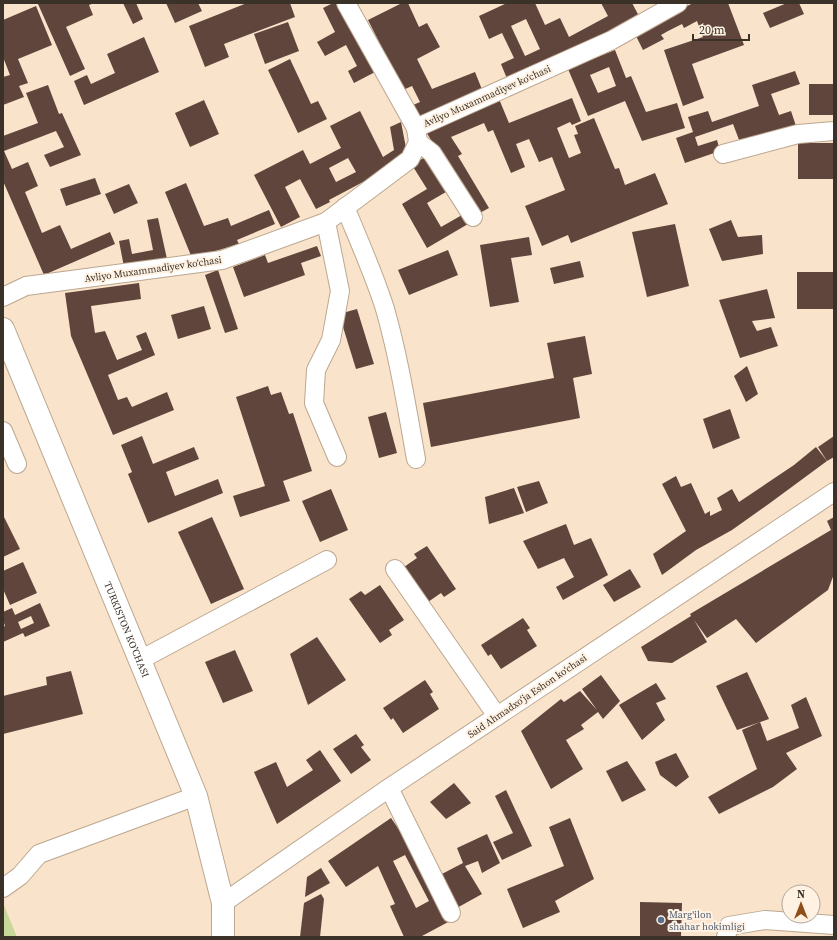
<svg xmlns="http://www.w3.org/2000/svg" width="837" height="940" viewBox="0 0 837 940" font-family="'Source Serif 4',serif">
<rect width="100%" height="100%" fill="#f9e3ca"/>
<polygon fill="#cad79a" points="3,903 17,937 3,937"/>
<g fill="#60453c" fill-rule="evenodd">
<polygon points="41,3 94,3 89,5 93,15 66,27 85,69 70,76 38,4"/>
<polygon points="123,3 136,3 143,19 133,24"/>
<polygon points="166,3 198,3 202,11 175,23"/>
<polygon points="247,3 290,3 295,17 224,44 229,57 205,67 189,26"/>
<polygon points="333,3 343,3 379,70 354,83 348,71 357,66 346,45 325,56 317,42 335,32 323,8"/>
<polygon points="402,3 408,3 419,27 427,23 440,47 417,59 432,89 475,72 483,92 417,119 411,106 420,102 412,86 403,90 368,20"/>
<path d="M507 3H535L545 25 560 18 569 37 608 16 601 3H632L640 18 508 81 501 64 514 58 502 33 489 39 479 16ZM526 19 540 49 525 56 511 26Z"/>
<polygon points="693,3 728,3 744,45 692,64 704,98 683,106 664,50 703,37 697,21 684,28 682,24 668,31 661,35 664,39 643,50 635,34"/>
<polygon points="787,3 799,3 804,14 770,28 763,13"/>
<polygon points="36,6 52,45 18,59 28,83 19,86 24,97 3,105 3,77 10,75 3,57 3,20"/>
<polygon points="288,22 299,51 265,64 254,34"/>
<polygon points="144,37 159,72 84,105 74,81 87,75 91,84 115,73 107,54"/>
<path d="M615 50 626 78 631 76 646 112 677 103 685 128 642 141 625 101 588 116 568 69ZM609 67 616 86 598 93 590 75Z"/>
<polygon points="290,59 311,104 318,101 327,119 298,133 268,70"/>
<polygon points="795,71 800,84 771,94 779,115 791,111 796,126 741,145 733,124 695,137 698,146 717,140 720,151 685,163 676,138 693,132 688,117 708,111 712,122 759,106 752,85"/>
<rect x="809" y="84" width="25" height="31"/>
<polygon points="48,85 59,114 62,113 81,155 50,167 44,155 64,147 56,131 4,151 12,169 28,162 38,186 25,192 42,233 60,225 71,249 110,232 115,244 44,275 3,181 3,136 38,123 26,93"/>
<polygon points="572,98 581,121 572,125 570,122 557,128 569,158 581,153 574,135 578,134 575,126 594,118 615,169 619,168 625,185 655,173 668,204 571,243 568,235 542,246 525,206 565,190 552,157 539,162 529,139 516,144 525,167 511,173 493,130 488,132 484,123 451,137 462,154 458,156 489,208 476,215 425,130 499,99 509,123"/>
<polygon points="204,100 219,134 190,147 175,113"/>
<path d="M360 111 383 157 394 150 390 127 401 122 406 148 397 164 329 200 330 202 316 209 300 179 285 187 300 217 281 227 254 175 303 150 310 164 341 148 330 126ZM348 158 356 172 336 182 329 168Z"/>
<rect x="798" y="143" width="36" height="36"/>
<polygon points="425,157 446,192 427,203 441,227 462,215 468,224 427,248 402,204 427,189 412,165"/>
<polygon points="95,178 101,194 66,206 60,189"/>
<polygon points="186,183 204,226 228,218 231,226 269,210 275,224 237,240 239,244 192,258 165,192"/>
<polygon points="129,184 138,203 114,214 105,194"/>
<polygon points="158,218 167,259 124,267 119,241 129,239 132,254 153,250 147,220"/>
<polygon points="731,220 738,237 762,235 763,254 722,261 709,229"/>
<polygon points="675,224 689,286 647,297 632,232"/>
<polygon points="529,237 532,255 511,258 519,302 490,307 480,245"/>
<polygon points="317,246 321,256 301,263 305,275 244,297 233,267 265,255 268,263"/>
<polygon points="448,250 458,275 409,295 398,270"/>
<polygon points="580,261 584,277 554,284 550,268"/>
<polygon points="218,270 238,329 225,333 205,275"/>
<rect x="797" y="272" width="37" height="37"/>
<polygon points="139,283 141,299 91,306 95,333 105,331 117,360 142,350 136,336 146,332 155,355 108,375 118,400 127,397 132,407 167,392 174,410 113,435 71,336 65,293"/>
<polygon points="767,289 775,318 752,321 757,331 771,327 778,346 740,358 719,300"/>
<polygon points="204,306 211,329 178,339 171,315"/>
<polygon points="357,309 374,364 356,369 339,314"/>
<polygon points="585,336 592,374 573,378 580,418 431,447 423,403 554,378 547,343"/>
<polygon points="747,366 758,394 746,402 734,376"/>
<polygon points="268,386 271,395 281,392 289,414 293,413 312,471 283,481 290,501 240,517 233,496 265,486 236,397"/>
<polygon points="730,409 740,438 713,449 703,419"/>
<polygon points="386,412 397,453 379,458 368,417"/>
<polygon points="142,436 153,464 194,447 199,459 166,472 175,496 218,479 223,493 148,523 128,474 132,472 121,445"/>
<polygon points="834,436 834,457 827,461 818,447"/>
<polygon points="816,447 827,461 770,503 732,530 696,550 662,575 653,554 686,531 662,484 676,476 681,487 691,483 705,514 710,511 710,516 722,510 717,498 732,489 739,502 794,465"/>
<polygon points="539,481 548,503 526,512 517,487"/>
<polygon points="514,488 524,513 489,524 485,497"/>
<polygon points="331,489 348,530 320,542 302,501"/>
<polygon points="3,515 20,549 3,557"/>
<polygon points="212,517 244,589 211,604 178,532"/>
<polygon points="834,517 834,574 828,590 756,643 736,619 707,638 694,620 707,642 672,663 648,661 641,647 691,616 690,614 831,530 827,521"/>
<polygon points="566,524 574,545 591,538 608,575 563,600 556,587 574,577 564,558 538,569 523,541"/>
<polygon points="427,546 456,589 444,597 441,593 428,602 404,567 417,558 414,554"/>
<polygon points="23,562 37,593 10,605 3,589 3,571"/>
<polygon points="630,569 641,587 614,602 603,585"/>
<polygon points="380,585 404,620 389,630 392,635 380,643 349,599 361,591 365,595"/>
<path d="M40 603 50 626 25 637 23 633 3 642V627L5 626 3 620V612L12 608 15 615ZM31 616 34 623 21 629 18 622Z"/>
<polygon points="523,618 530,628 527,630 537,646 501,669 491,654 488,656 481,645"/>
<polygon points="317,637 346,680 308,705 290,654"/>
<polygon points="235,650 253,691 223,703 205,662"/>
<polygon points="71,671 83,714 3,734 3,696 47,685 46,677"/>
<polygon points="747,672 769,719 737,730 716,686"/>
<polygon points="601,675 620,701 603,719 598,712 581,725 584,729 566,740 583,769 551,789 521,731 561,699 564,702 580,691 597,710 582,689"/>
<polygon points="425,680 433,692 430,694 439,709 403,733 393,718 391,720 383,708"/>
<polygon points="656,683 666,699 656,703 665,720 642,740 619,705"/>
<polygon points="806,697 822,736 786,753 797,769 773,787 719,814 708,797 757,769 742,730 760,722 767,741 799,728 791,705"/>
<polygon points="356,734 364,745 361,747 371,760 351,774 333,749"/>
<polygon points="320,750 341,781 277,824 254,772 276,762 287,787 313,770 306,760"/>
<polygon points="676,753 689,777 676,787 660,775 655,762"/>
<polygon points="627,761 646,790 622,802 606,771"/>
<polygon points="454,783 471,803 446,819 430,802"/>
<polygon points="506,790 532,846 502,860 493,842 513,833 495,796"/>
<path d="M391 818 409 844 450 921 422 936 423 937H404L390 906 395 904 378 866 346 887 328 861ZM405 855 429 901 416 908 393 861Z"/>
<polygon points="570,818 594,879 555,901 560,912 523,928 507,889 564,866 549,827"/>
<polygon points="487,834 500,863 482,873 478,861 465,866 482,894 455,909 438,876 463,863 457,848"/>
<polygon points="321,868 330,883 305,897 307,877"/>
<polygon points="321,894 324,899 320,937 300,937 304,903"/>
<polygon points="640,902 682,903 681,937 640,937"/>
</g>
<g fill="none" stroke-linecap="round" stroke-linejoin="round">
<g stroke="#bca790" stroke-width="20">
<g id="minor">
<polyline points="346,3 416,128"/>
<polyline points="418,142 432,153 473,217"/>
<polyline points="723,154 798,134 834,131"/>
<path d="M345 207C359 241 374 274 385 309 399 358 407 409 416 459"/>
<polyline points="326,222 340,291 331,340 316,370 314,403 337,457"/>
<polyline points="3,297 26,286 222,260 326,222 410,159 418,142 416,128 612,40 678,3"/>
<polyline points="3,431 17,464"/>
<polyline points="395,569 497,716"/>
<polyline points="140,660 327,560"/>
<polyline points="389,788 451,913"/>
<polyline points="3,888 20,876 39,854 196,796"/>
<polyline points="223,903 389,788 834,492"/>
<polyline points="726,937 729,926 765,920 834,925"/>
</g>
</g>
<g stroke="#bca790" stroke-width="24">
<g id="major">
<path id="s1" d="M3 329 196 796 223 903V937"/>
</g>
</g>
<use href="#minor" stroke="#fff" stroke-width="18"/>
<use href="#major" stroke="#fff" stroke-width="22"/>
</g>
<circle fill="#5c6f8a" stroke="#fff2e3" stroke-width="1.5" cx="661" cy="920" r="4"/>
<g text-anchor="middle" dominant-baseline="central" stroke-width="4" stroke-linejoin="round" paint-order="stroke">
<g font-size="10" fill="#3a3228" stroke="#fff2e3">
<text transform="translate(487 96) rotate(-24)">Avliyo Muxammadiyev koʻchasi</text>
<text transform="translate(153 269) rotate(-8)">Avliyo Muxammadiyev koʻchasi</text>
<text stroke="none"><textPath href="#s1" startOffset="325">TURKISTON KO’CHASI</textPath></text>
<text transform="translate(527 696) rotate(-34)">Said Ahmadxoʻja Eshon koʻchasi</text>
</g>
<g font-size="10" fill="#4e5e75" stroke="#fff2e3" text-anchor="start">
<text x="669" y="914">Marg'ilon<tspan x="669" dy="12">shahar hokimligi</tspan></text>
</g>
</g>
<rect width="837" height="940" fill="none" stroke="#3a3228" stroke-width="8"/>
<g transform="translate(801 904)"><circle r="19" fill="#fff2e3" stroke="#b0a598"/>
<path d="M0-3L7 15L0 10L-7 15Z" fill="#8f4f18"/>
<text y="-6" font-size="11" font-weight="bold" text-anchor="middle" fill="#3a3228">N</text>
</g>
<path d="M693 34v6h56v-6" fill="none" stroke="#3a3228" stroke-width="2"/>
<text x="699" y="34" font-size="12" fill="#3a3228" stroke="#fff2e3" stroke-width="3" paint-order="stroke">20 m</text>
</svg>
